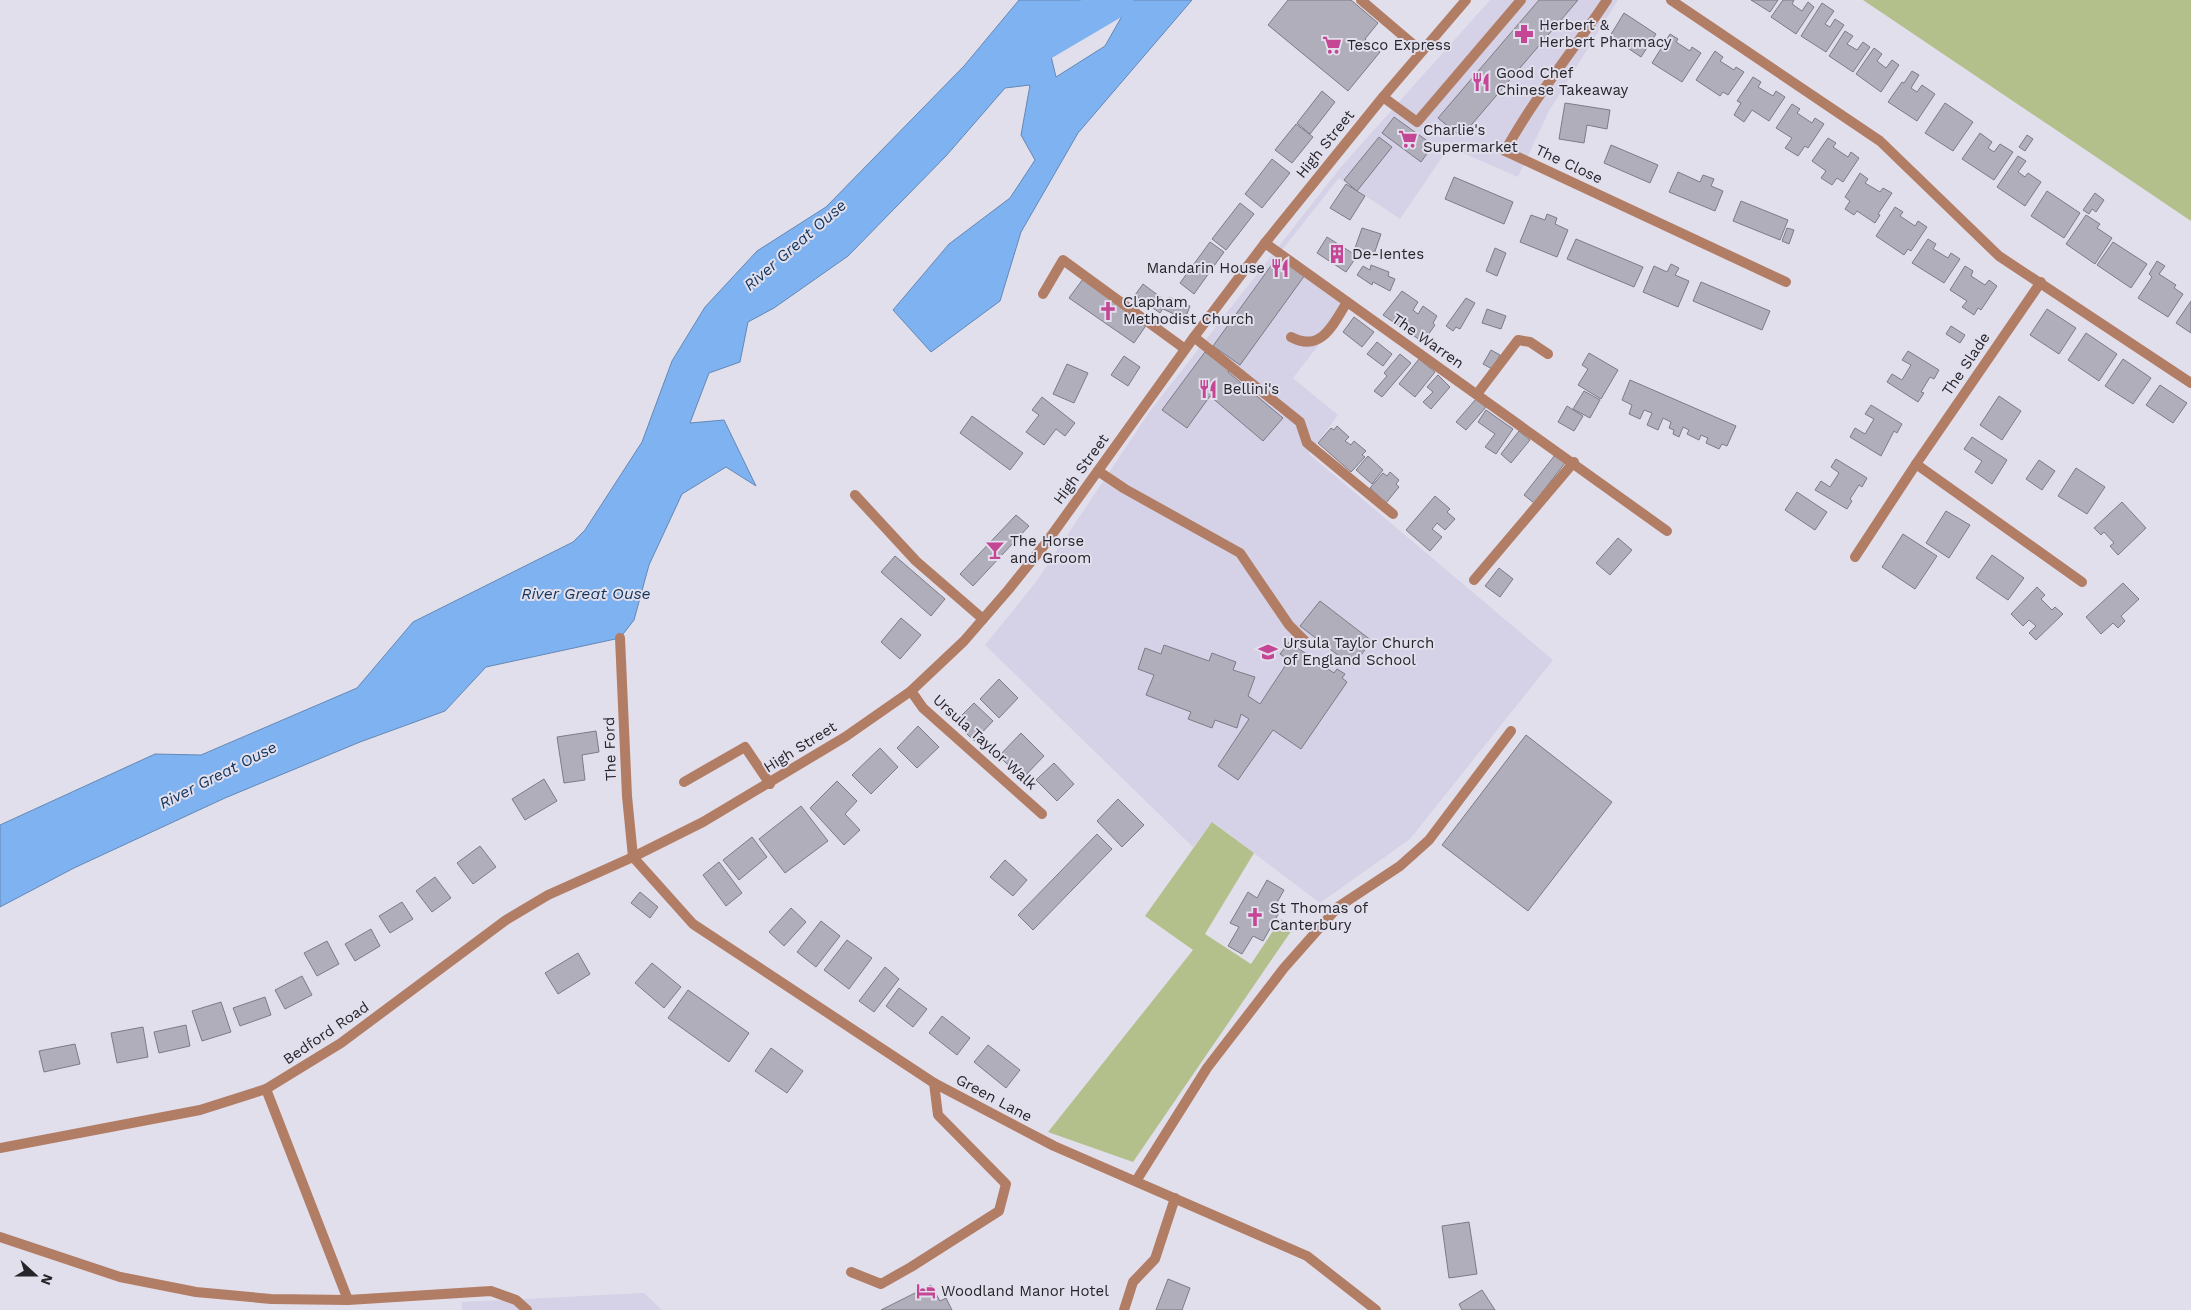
<svg xmlns="http://www.w3.org/2000/svg" width="2191" height="1310" viewBox="0 0 2191 1310" font-family="'Work Sans',sans-serif">
<rect width="100%" height="100%" fill="#e2dfed"/>
<g fill="#d5d1e6">
<polygon points="1490,0 1618,0 1549,111 1518,177 1449,147 1400,219 1339,178 1282,250 1352,302 1293,378 1338,415 1309,454 1553,660 1410,839 1320,903 1213,822 1193,847 985,645 1036,582 1150,411 1340,168"/>
<polygon points="644,1293 662,1310 462,1310 462,1302"/>
</g>
<g fill="#b3c08b">
<polygon points="1863,0 2191,0 2191,221"/>
<polygon points="1212,822 1254,853 1205,934 1251,964 1281,919 1294,927 1133,1162 1048,1132 1193,950 1145,916"/>
</g>
<polygon fill="#7fb2f0" stroke="#6488b5" points="1019,0 1090,0 1051,56 1056,77 1105,46 1131,0 1192,0 1078,133 1021,232 1000,301 931,352 893,310 949,244 1010,198 1035,160 1021,135 1030,85 1005,88 946,156 848,256 774,308 748,322 740,362 709,373 690,423 724,420 756,486 726,467 682,494 649,565 634,620 620,638 486,667 445,711 360,742 225,798 74,868 0,907 0,825 155,754 201,755 357,688 413,622 573,542 585,530 642,442 672,361 705,307 757,251 826,207 964,66"/>
<g fill="none" stroke-linecap="round" stroke-linejoin="round">
<polyline stroke="#7fb2f0" stroke-width="35" points="1031,50 1116,0"/>
</g>
<g fill="#b0aebb" stroke="#7d7b87">
<polygon points="1288,0 1351,0 1378,23 1365,39 1380,52 1348,91 1268,25"/>
<polygon points="1539,0 1578,0 1461,137 1438,118"/>
<polygon points="1751,0 1778,0 1770,12"/>
<polygon points="1783,0 1794,0 1792,4 1802,11 1808,2 1814,7 1796,34 1771,17"/>
<polygon points="1822,3 1834,11 1825,24 1830,27 1835,19 1844,25 1826,52 1801,36"/>
<polygon points="1624,13 1656,34 1641,57 1610,36"/>
<polygon points="1845,31 1853,36 1847,44 1857,50 1863,42 1870,47 1853,72 1829,56"/>
<polygon points="1670,34 1678,39 1676,42 1690,51 1692,47 1701,53 1682,82 1652,63"/>
<polygon points="1874,48 1882,54 1877,61 1886,68 1892,60 1899,65 1881,92 1856,74"/>
<polygon points="1715,51 1723,57 1720,61 1734,70 1736,67 1744,72 1728,95 1723,92 1720,96 1696,80"/>
<polygon points="1912,71 1919,75 1911,88 1917,92 1922,85 1935,94 1917,121 1888,102 1902,82 1904,83"/>
<polygon points="1753,77 1761,82 1758,87 1773,96 1776,91 1785,97 1769,121 1752,110 1744,122 1734,115 1741,103 1737,101"/>
<polygon points="1322,91 1335,102 1310,134 1297,123"/>
<polygon points="1565,103 1610,110 1607,129 1587,125 1584,143 1559,139"/>
<polygon points="1945,103 1973,122 1953,151 1925,133"/>
<polygon points="1792,104 1800,109 1797,113 1812,123 1815,118 1824,124 1808,148 1805,146 1798,156 1785,148 1792,138 1776,128"/>
<polygon points="1394,117 1433,145 1421,162 1382,133"/>
<polygon points="1296,124 1313,137 1292,163 1275,150"/>
<polygon points="1980,133 1992,142 1988,148 1994,152 2000,144 2013,152 1994,180 1962,159"/>
<polygon points="2027,135 2033,139 2025,151 2019,147"/>
<polygon points="1379,137 1392,147 1357,191 1344,180"/>
<polygon points="1828,138 1836,143 1833,147 1848,157 1851,152 1859,158 1843,182 1837,178 1832,185 1821,178 1826,171 1812,161"/>
<polygon points="1611,145 1658,165 1650,183 1604,163"/>
<polygon points="2018,156 2026,161 2018,172 2025,177 2028,173 2041,182 2025,206 1997,187"/>
<polygon points="1272,159 1290,173 1262,208 1245,194"/>
<polygon points="1678,172 1700,182 1703,175 1714,179 1711,186 1723,191 1715,211 1669,192"/>
<polygon points="1860,173 1868,179 1865,183 1880,192 1883,188 1892,193 1878,214 1880,215 1875,223 1857,211 1854,215 1845,209 1850,201 1845,197"/>
<polygon points="1454,177 1513,202 1504,224 1445,199"/>
<polygon points="1346,184 1365,196 1350,220 1330,208"/>
<polygon points="2047,191 2080,213 2064,238 2031,216"/>
<polygon points="2095,193 2104,200 2096,212 2092,209 2089,214 2083,210"/>
<polygon points="1741,201 1788,220 1780,240 1733,221"/>
<polygon points="1240,203 1254,214 1226,250 1212,239"/>
<polygon points="1895,207 1903,212 1900,216 1915,226 1918,221 1927,227 1911,251 1908,249 1904,255 1876,236"/>
<polygon points="1547,214 1557,218 1555,224 1568,230 1557,257 1520,242 1531,215 1545,220"/>
<polygon points="2086,215 2100,224 2097,228 2112,238 2095,264 2066,244"/>
<polygon points="1362,228 1381,234 1373,257 1354,251"/>
<polygon points="1787,228 1794,230 1789,244 1782,241"/>
<polygon points="1327,237 1357,256 1346,272 1317,253"/>
<polygon points="1576,239 1643,267 1634,287 1567,259"/>
<polygon points="1928,239 1936,244 1933,249 1948,258 1951,253 1960,259 1944,283 1912,263"/>
<polygon points="1210,242 1224,252 1194,294 1180,283"/>
<polygon points="2113,242 2147,264 2131,288 2097,265"/>
<polygon points="1495,248 1506,253 1497,276 1486,271"/>
<polygon points="1278,256 1305,275 1240,365 1213,346"/>
<polygon points="2157,261 2165,266 2159,274 2176,285 2174,288 2183,294 2168,317 2138,298 2152,277 2149,274"/>
<polygon points="1671,264 1679,268 1675,275 1689,281 1678,307 1643,292 1654,266 1667,272"/>
<polygon points="1371,265 1389,272 1388,276 1395,279 1390,291 1373,282 1372,285 1357,275 1363,266 1370,270"/>
<polygon points="1965,266 1973,271 1971,276 1985,285 1989,280 1997,286 1981,310 1978,308 1974,315 1962,307 1967,301 1950,290"/>
<polygon points="1083,279 1147,324 1134,343 1069,298"/>
<polygon points="1701,282 1770,311 1762,330 1693,301"/>
<polygon points="1143,284 1167,302 1160,313 1135,295"/>
<polygon points="1402,291 1418,302 1413,310 1418,314 1423,306 1437,316 1433,323 1435,325 1423,342 1383,315"/>
<polygon points="1169,297 1190,306 1185,319 1163,309"/>
<polygon points="1466,298 1475,303 1460,329 1456,327 1453,331 1446,326"/>
<polygon points="2191,301 2191,333 2176,323"/>
<polygon points="1487,309 1506,316 1501,329 1482,323"/>
<polygon points="2047,309 2076,328 2059,354 2030,335"/>
<polygon points="1354,317 1374,332 1362,347 1343,332"/>
<polygon points="1951,326 1965,335 1960,343 1946,334"/>
<polygon points="2086,333 2117,354 2099,381 2068,360"/>
<polygon points="1377,342 1392,354 1383,366 1367,354"/>
<polygon points="1491,350 1500,355 1492,369 1483,364"/>
<polygon points="1908,351 1939,370 1934,379 1930,377 1921,392 1924,393 1918,402 1887,382 1892,374 1902,380 1911,365 1902,360"/>
<polygon points="1205,352 1229,370 1228,372 1283,418 1263,441 1210,396 1187,428 1162,410"/>
<polygon points="1589,353 1618,370 1601,399 1578,385 1588,369 1582,365"/>
<polygon points="1400,354 1411,363 1382,397 1374,391 1387,376 1384,373"/>
<polygon points="1124,356 1140,367 1128,386 1111,375"/>
<polygon points="1419,359 1435,372 1415,397 1399,384"/>
<polygon points="2123,359 2151,378 2133,404 2105,386"/>
<polygon points="1067,364 1088,373 1074,403 1053,394"/>
<polygon points="1438,375 1450,387 1431,409 1423,402 1433,392 1427,387"/>
<polygon points="1630,380 1736,426 1727,446 1722,444 1719,449 1706,443 1708,438 1701,435 1699,440 1687,434 1689,430 1683,427 1679,437 1673,434 1674,430 1669,428 1671,422 1663,418 1658,430 1647,425 1652,413 1644,410 1640,419 1629,414 1632,405 1622,400"/>
<polygon points="2160,385 2187,403 2173,423 2146,405"/>
<polygon points="1584,391 1600,400 1590,418 1573,409"/>
<polygon points="1999,396 2021,411 2002,440 1980,425"/>
<polygon points="1042,397 1075,423 1065,436 1056,429 1044,445 1026,432 1039,415 1032,410"/>
<polygon points="1476,399 1486,407 1466,430 1456,422"/>
<polygon points="1871,405 1902,424 1897,433 1894,431 1881,456 1850,437 1855,428 1865,434 1874,419 1865,414"/>
<polygon points="1567,406 1583,416 1574,431 1558,422"/>
<polygon points="1486,410 1513,429 1496,454 1485,447 1495,434 1478,422"/>
<polygon points="972,416 1023,453 1010,470 960,433"/>
<polygon points="1337,426 1349,437 1345,441 1351,445 1354,441 1366,451 1362,455 1365,457 1351,472 1318,443 1331,428 1334,430"/>
<polygon points="1519,431 1530,440 1511,463 1501,454"/>
<polygon points="1972,437 2007,460 1992,484 1975,472 1982,461 1964,449"/>
<polygon points="1555,455 1565,463 1534,503 1524,495"/>
<polygon points="1368,456 1383,470 1372,484 1356,470"/>
<polygon points="1836,459 1867,478 1862,487 1859,485 1850,499 1852,501 1847,509 1815,490 1821,481 1830,487 1839,473 1831,467"/>
<polygon points="2039,460 2055,471 2042,490 2026,479"/>
<polygon points="2076,468 2105,487 2087,514 2058,496"/>
<polygon points="1390,472 1399,480 1396,484 1399,487 1386,503 1370,488 1383,473 1387,476"/>
<polygon points="1797,492 1827,512 1815,530 1785,510"/>
<polygon points="1435,496 1450,509 1447,512 1455,519 1445,530 1437,523 1432,529 1442,537 1430,551 1406,530"/>
<polygon points="2122,502 2146,528 2118,555 2110,546 2114,543 2104,532 2101,535 2094,528"/>
<polygon points="1946,511 1970,525 1949,558 1926,543"/>
<polygon points="1016,515 1029,526 973,586 960,574"/>
<polygon points="1903,534 1937,556 1915,589 1882,567"/>
<polygon points="1618,538 1632,550 1610,575 1596,563"/>
<polygon points="1992,555 2024,578 2008,600 1976,578"/>
<polygon points="895,556 945,599 931,616 881,572"/>
<polygon points="1499,568 1513,579 1500,597 1485,586"/>
<polygon points="2123,583 2139,599 2121,616 2125,621 2118,628 2113,623 2101,634 2086,617"/>
<polygon points="2037,587 2045,595 2041,599 2052,610 2055,607 2063,614 2036,640 2029,633 2036,626 2029,620 2023,626 2011,614"/>
<polygon points="1320,601 1372,641 1352,666 1300,626"/>
<polygon points="901,618 921,635 900,659 881,642"/>
<polygon points="1289,642 1334,673 1337,669 1345,674 1342,678 1347,682 1301,749 1273,730 1238,780 1218,766 1249,719 1241,714 1237,728 1215,720 1212,728 1188,719 1191,712 1146,695 1154,675 1138,669 1145,648 1161,654 1164,645 1209,661 1212,653 1236,662 1233,670 1255,677 1248,696 1260,704 1289,660 1280,654"/>
<polygon points="999,679 1018,698 999,718 980,699"/>
<polygon points="974,703 993,721 974,741 955,722"/>
<polygon points="918,726 939,747 917,768 897,748"/>
<polygon points="596,731 599,752 582,755 585,780 564,783 557,737"/>
<polygon points="1021,733 1044,756 1022,779 999,756"/>
<polygon points="1526,735 1612,802 1528,911 1442,845"/>
<polygon points="880,748 898,767 871,794 852,775"/>
<polygon points="1054,763 1074,784 1057,801 1036,780"/>
<polygon points="544,779 557,801 525,820 512,799"/>
<polygon points="837,781 857,801 845,814 860,830 844,845 810,808"/>
<polygon points="1118,799 1144,825 1122,847 1097,821"/>
<polygon points="801,806 828,841 785,873 759,839"/>
<polygon points="1097,834 1112,849 1033,930 1018,915"/>
<polygon points="752,837 767,857 739,880 723,860"/>
<polygon points="480,846 496,867 473,884 457,863"/>
<polygon points="1005,860 1027,880 1013,896 990,877"/>
<polygon points="719,862 742,893 726,906 703,875"/>
<polygon points="435,877 451,898 432,912 416,891"/>
<polygon points="1267,880 1284,890 1274,908 1280,911 1263,941 1253,936 1242,954 1228,946 1239,927 1230,923 1248,892 1257,898"/>
<polygon points="640,892 658,907 650,918 631,903"/>
<polygon points="402,902 413,919 390,933 379,916"/>
<polygon points="791,908 806,922 784,946 769,932"/>
<polygon points="821,921 840,936 816,967 797,952"/>
<polygon points="371,929 380,946 355,961 345,944"/>
<polygon points="847,940 872,958 849,989 824,970"/>
<polygon points="327,941 339,964 317,976 304,953"/>
<polygon points="578,953 590,974 558,994 545,973"/>
<polygon points="652,963 681,987 664,1008 635,983"/>
<polygon points="885,967 899,979 874,1012 859,1001"/>
<polygon points="302,976 312,995 285,1009 275,990"/>
<polygon points="899,988 927,1009 913,1027 886,1006"/>
<polygon points="688,990 749,1033 729,1062 668,1018"/>
<polygon points="265,997 271,1015 240,1026 233,1008"/>
<polygon points="221,1002 231,1032 202,1041 192,1011"/>
<polygon points="942,1016 970,1038 957,1055 929,1033"/>
<polygon points="186,1025 190,1046 159,1053 154,1032"/>
<polygon points="143,1027 148,1057 117,1063 111,1033"/>
<polygon points="75,1044 80,1064 44,1072 39,1051"/>
<polygon points="988,1045 1020,1070 1006,1088 974,1062"/>
<polygon points="771,1048 803,1071 787,1093 755,1071"/>
<polygon points="1469,1222 1477,1274 1449,1278 1442,1226"/>
<polygon points="1168,1279 1190,1288 1182,1310 1156,1310"/>
<polygon points="931,1285 940,1301 946,1298 952,1310 881,1310"/>
<polygon points="1482,1290 1495,1310 1462,1310 1459,1304"/>
</g>
<g fill="none" stroke-linecap="round" stroke-linejoin="round">
<g stroke="#b27d65" stroke-width="10">
<polyline points="1361,0 1421,51"/>
<polyline points="1383,97 1417,122 1521,0"/>
<polyline points="1043,294 1063,260 1185,349"/>
<polyline points="1194,337 1300,422 1307,443 1393,514"/>
<path d="M1291 337C1321 353 1333 325 1347 302"/>
<polyline points="1477,394 1518,340 1530,342 1548,354"/>
<polyline points="1098,471 1125,489 1240,553 1289,625 1307,643"/>
<polyline points="855,495 916,561 983,619"/>
<polyline points="266,1089 348,1300 491,1291 516,1300 527,1310"/>
<polyline points="1136,1181 1207,1068 1284,968 1338,907 1400,866 1429,840 1511,731"/>
<polyline points="0,1237 120,1277 196,1292 271,1299 348,1300"/>
<polyline points="851,1272 881,1284 911,1267 999,1211 1006,1184 938,1115 934,1083"/>
</g>
<g stroke="#b27d65" stroke-width="10">
<path d="M1607 0C1573 51 1534 98 1505 151L1786 282"/>
<polyline points="1671,0 1880,141 1999,256 2191,383"/>
<polyline points="1265,243 1667,531"/>
<polyline points="1916,464 2041,282"/>
<polyline points="1855,557 1916,464 2082,582"/>
<polyline points="1474,580 1574,462"/>
<polyline points="620,638 627,796 633,857 693,924 934,1083 1054,1146 1307,1256 1376,1310"/>
<polyline points="911,691 923,708 1042,814"/>
<polyline points="684,782 745,747 770,784"/>
<polyline points="1124,1310 1133,1282 1155,1259 1175,1198"/>
</g>
<polyline stroke="#b27d65" stroke-width="10" points="0,1148 200,1110 266,1089 341,1043 506,920 548,895 633,857 703,822 845,737 911,691 964,641 1009,589 1046,543 1194,337 1265,243 1383,97 1466,0"/>
</g>
<defs>
<g id="pharmacy-bare" transform="scale(1.5)"><path d="M-2-6h4v4h4v4h-4v4h-4v-4h-4v-4h4Z" fill="#c44694" stroke="#e2dfed" stroke-width="2.5" paint-order="stroke"/></g>
<g id="supermarket-bare" transform="scale(1.5)"><path d="M-6-5.5h2.5l.6 2H6L4.5 2H-2.5L-4.4-4H-6ZM-1.5 3.2a1.3 1.3 0 1 0 .1 0ZM3 3.2a1.3 1.3 0 1 0 .1 0Z" fill="#c44694" stroke="#e2dfed" stroke-width="2.5" paint-order="stroke"/></g>
<g id="restaurant-bare" transform="scale(1.5)"><path d="M-5-6h1v4h1v-4h1v4h1v-4h1v5L-1.5 .5V6h-2V.5L-5-1ZM5-6V6H3V1.5H1.5Q1.5-4 5-6Z" fill="#c44694" stroke="#e2dfed" stroke-width="2.5" paint-order="stroke"/></g>
<g id="building-bare" transform="scale(1.5)"><path d="M-4-6H4V6H1V3H-1V6H-4ZM-2.5-4.3h1.7v1.8h-1.7ZM.8-4.3h1.7v1.8H.8ZM-2.5-1h1.7V.8h-1.7ZM.8-1h1.7V.8H.8Z" fill="#c44694" stroke="#e2dfed" stroke-width="2.5" paint-order="stroke"/></g>
<g id="church-bare" transform="scale(1.5)"><path d="M-1.2-6h2.4v3.5h3.3v2.4h-3.3V6h-2.4V-.1h-3.3v-2.4h3.3Z" fill="#c44694" stroke="#e2dfed" stroke-width="2.5" paint-order="stroke"/></g>
<g id="bar-bare" transform="scale(1.5)"><path d="M-6-5H6L.8 .8V4.5H3.5V6h-7V4.5H-.8V.8Z" fill="#c44694" stroke="#e2dfed" stroke-width="2.5" paint-order="stroke"/></g>
<g id="school-bare" transform="scale(1.5)"><path d="M0-5L7-2L0 1L-7-2ZM-4 1L0 2.5L4 1V4Q0 6-4 4Z" fill="#c44694" stroke="#e2dfed" stroke-width="2.5" paint-order="stroke"/></g>
<g id="hotel-bare" transform="scale(1.5)"><path d="M-6-4.5h1.5V1H6V5H4.5V3h-9V5H-6ZM-4 0a1.8 1.8 0 1 1 3.6 0ZM.5 0V-2.5h3Q6-2.5 6 0Z" fill="#c44694" stroke="#e2dfed" stroke-width="2.5" paint-order="stroke"/></g>
</defs>
<g fill-rule="evenodd">
<use href="#pharmacy-bare" x="1524" y="34"/>
<use href="#supermarket-bare" x="1332" y="45"/>
<use href="#restaurant-bare" x="1481" y="82"/>
<use href="#supermarket-bare" x="1408" y="139"/>
<use href="#building-bare" x="1337" y="254"/>
<use href="#restaurant-bare" x="1280" y="268"/>
<use href="#church-bare" x="1108" y="311"/>
<use href="#restaurant-bare" x="1208" y="389"/>
<use href="#bar-bare" x="995" y="550"/>
<use href="#school-bare" x="1268" y="652"/>
<use href="#church-bare" x="1255" y="917"/>
<use href="#hotel-bare" x="926" y="1291"/>
</g>
<g text-anchor="middle" dominant-baseline="central" stroke-width="4" stroke-linejoin="round" paint-order="stroke">
<g font-size="15" fill="#26252a" stroke="#e2dfed" text-anchor="start">
<text x="1539" y="25">Herbert &amp;<tspan x="1539" dy="17">Herbert Pharmacy</tspan></text>
<text x="1347" y="45">Tesco Express</text>
<text x="1496" y="73">Good Chef<tspan x="1496" dy="17">Chinese Takeaway</tspan></text>
<text x="1423" y="130">Charlie's<tspan x="1423" dy="17">Supermarket</tspan></text>
<text x="1352" y="254">De-Ientes</text>
<text x="1265" y="268" text-anchor="end">Mandarin House</text>
<text x="1123" y="302">Clapham<tspan x="1123" dy="17">Methodist Church</tspan></text>
<text x="1223" y="389">Bellini's</text>
<text x="1010" y="541">The Horse<tspan x="1010" dy="17">and Groom</tspan></text>
<text x="1283" y="643">Ursula Taylor Church<tspan x="1283" dy="17">of England School</tspan></text>
<text x="1270" y="908">St Thomas of<tspan x="1270" dy="17">Canterbury</tspan></text>
<text x="941" y="1291">Woodland Manor Hotel</text>
</g>
<g font-size="15" fill="#26252a" stroke="#e2dfed">
<text transform="translate(1325 144) rotate(-51)">High Street</text>
<text transform="translate(1569 164) rotate(25)">The Close</text>
<text transform="translate(1428 341) rotate(35)">The Warren</text>
<text transform="translate(1966 364) rotate(-56)">The Slade</text>
<text transform="translate(1081 469) rotate(-54)">High Street</text>
<text transform="translate(985 742) rotate(42)">Ursula Taylor Walk</text>
<text transform="translate(800 747) rotate(-32)">High Street</text>
<text transform="translate(610 749) rotate(-92)">The Ford</text>
<text transform="translate(326 1033) rotate(-34)">Bedford Road</text>
<text transform="translate(994 1098) rotate(28)">Green Lane</text>
</g>
<g font-size="16" font-style="italic" fill="#12355d" stroke="#e2dfed">
<text transform="translate(795 245) rotate(-41)">River Great Ouse</text>
<text x="586" y="593">River Great Ouse</text>
<text transform="translate(218 775) rotate(-27)">River Great Ouse</text>
</g>
</g>
<g transform="translate(35 1275) rotate(111)" stroke="#e2dfed" stroke-width="4" paint-order="stroke">
<path d="M0-4L9 19L0 12L-9 19Z" fill="#26252a"/>
<text y="-8" font-size="14" font-weight="bold" text-anchor="middle" fill="#26252a">N</text>
</g>
</svg>
